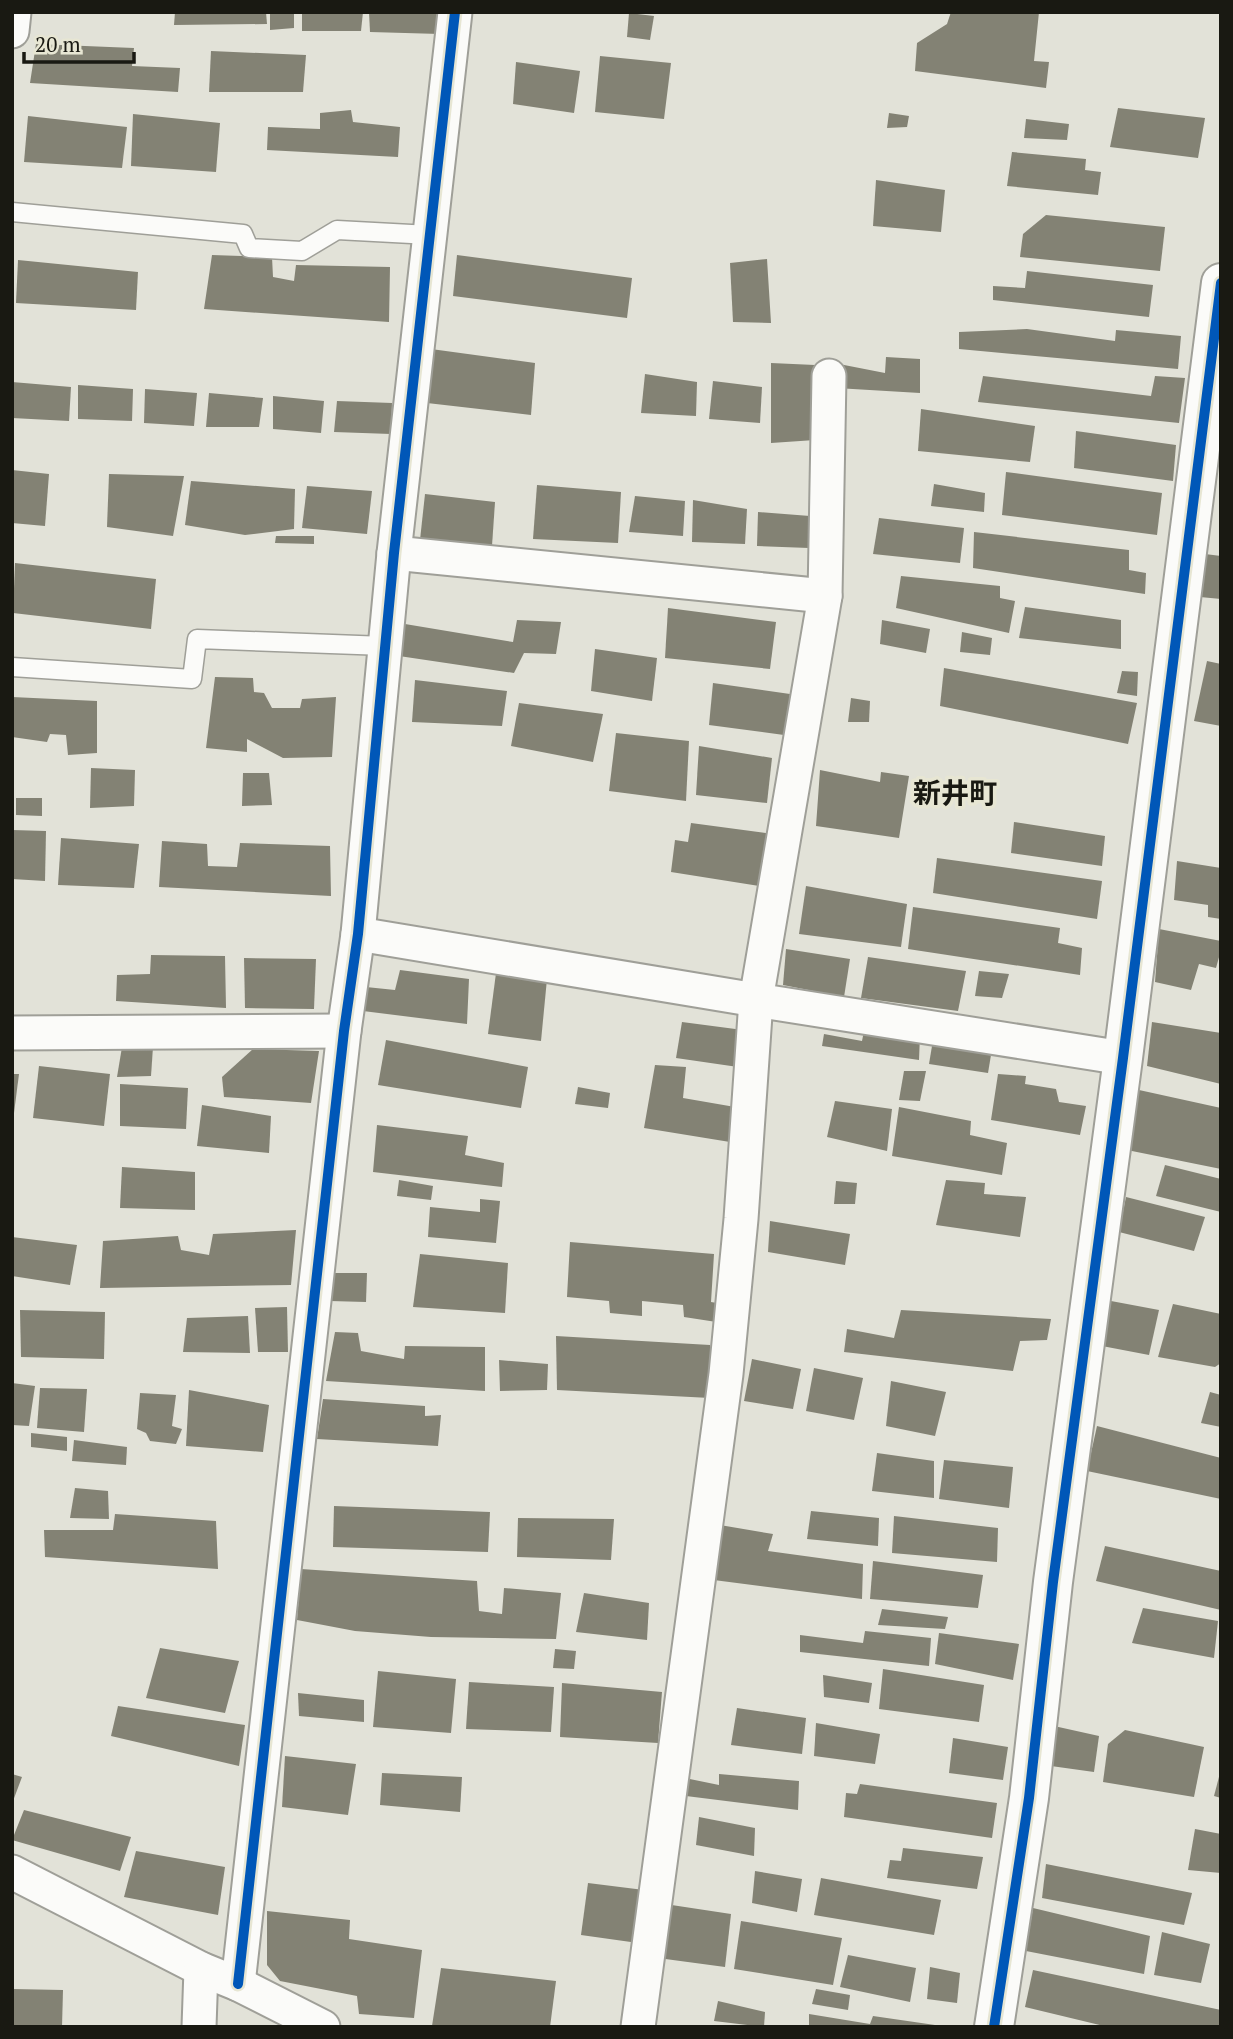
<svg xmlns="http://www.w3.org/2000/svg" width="1233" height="2039" viewBox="0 0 1233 2039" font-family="'PT Serif','Noto Sans JP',serif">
<rect width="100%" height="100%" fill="#e2e2d8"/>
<g fill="#838274">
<polygon points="175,12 266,12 267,24 174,25"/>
<polygon points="270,12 294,12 294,28 270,30"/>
<polygon points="302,12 363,12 361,31 302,31"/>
<polygon points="369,12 441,12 440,34 370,32"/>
<polygon points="951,12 1039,12 1034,61 1049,62 1046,88 915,71 917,43 947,24"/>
<polygon points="629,13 654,16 650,40 627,37"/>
<polygon points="36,44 134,48 132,66 180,68 178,92 30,83"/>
<polygon points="211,51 306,55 303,92 209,92"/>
<polygon points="600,56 671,63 664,119 595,112"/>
<polygon points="516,62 580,71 574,113 513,104"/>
<polygon points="1118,108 1205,118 1198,158 1110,147"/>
<polygon points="351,110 353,122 400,127 398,157 267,150 268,127 320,129 320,113"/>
<polygon points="889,113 909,116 907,127 887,128"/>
<polygon points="133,114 220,123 216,172 131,166"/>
<polygon points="28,116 127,127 122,168 24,162"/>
<polygon points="1026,119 1069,124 1067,140 1024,138"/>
<polygon points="1012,152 1086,159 1085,170 1101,172 1098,195 1007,186"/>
<polygon points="876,180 945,190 941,232 873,226"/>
<polygon points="1046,215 1165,227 1160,271 1020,257 1023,234"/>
<polygon points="212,255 272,257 273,277 294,281 296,265 390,267 389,322 204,309"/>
<polygon points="457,255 632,278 627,318 453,296"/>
<polygon points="767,259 771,323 733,322 730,263"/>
<polygon points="18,260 138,272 136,310 16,303"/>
<polygon points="1027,271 1153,285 1149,317 993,300 993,286 1025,288"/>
<polygon points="1027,329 1115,341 1116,330 1181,336 1178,369 959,349 959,332"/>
<polygon points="431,349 535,363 531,415 427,403"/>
<polygon points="886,357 920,359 920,393 836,388 839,364 885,373"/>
<polygon points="771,363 815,365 815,440 771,443"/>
<polygon points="645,374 697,382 696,416 641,413"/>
<polygon points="983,376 1151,396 1155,376 1185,378 1179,423 978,402"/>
<polygon points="713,381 762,387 760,423 709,419"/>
<polygon points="12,382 71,387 69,421 12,418"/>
<polygon points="78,385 133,389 132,421 78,419"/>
<polygon points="145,389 197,393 194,426 144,423"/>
<polygon points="209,393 263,398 259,427 206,427"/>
<polygon points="273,396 324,401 321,433 273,429"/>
<polygon points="337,401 392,403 391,434 334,432"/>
<polygon points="921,409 1035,426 1030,462 918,451"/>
<polygon points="1076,431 1176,445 1173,481 1074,468"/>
<polygon points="12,470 49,474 45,526 12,523"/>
<polygon points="1006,472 1162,493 1157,535 1002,515"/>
<polygon points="109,474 184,476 173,536 107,527"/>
<polygon points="191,481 295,489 294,529 245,535 185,525"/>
<polygon points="934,484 985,493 984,512 931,506"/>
<polygon points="537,485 621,492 618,543 533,539"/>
<polygon points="307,486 372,491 367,534 302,528"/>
<polygon points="425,494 495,502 492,546 420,540"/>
<polygon points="635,496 685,501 683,536 629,532"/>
<polygon points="693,500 747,509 745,544 692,542"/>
<polygon points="758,512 810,516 809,548 757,546"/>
<polygon points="879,518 964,528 960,563 873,554"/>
<polygon points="974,532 1129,550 1129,570 1146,573 1145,594 973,568"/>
<polygon points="276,536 314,536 314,544 275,543"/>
<polygon points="1205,554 1221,556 1221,599 1200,597"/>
<polygon points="15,563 156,579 151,629 13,613"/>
<polygon points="901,576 1000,586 1000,598 1015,601 1009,633 896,608"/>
<polygon points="1025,607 1121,620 1121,649 1019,638"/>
<polygon points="668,608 776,622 770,669 665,658"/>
<polygon points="517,620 561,622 556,654 524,653 514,673 399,656 405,624 513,642"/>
<polygon points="882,620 930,629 926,653 880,644"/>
<polygon points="962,632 992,638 990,655 960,652"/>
<polygon points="595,649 657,658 652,701 591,691"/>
<polygon points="1207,661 1221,664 1221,726 1194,721"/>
<polygon points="944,668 1137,703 1128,744 940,706"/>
<polygon points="1122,671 1138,672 1137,696 1117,693"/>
<polygon points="215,677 253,678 254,692 264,693 272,708 300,708 302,699 336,697 332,757 283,758 247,739 247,752 206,748"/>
<polygon points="415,680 507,691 502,726 412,722"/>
<polygon points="713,683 790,694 784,735 709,725"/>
<polygon points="12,697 97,701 97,753 68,755 66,735 50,734 47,742 12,737"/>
<polygon points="851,698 870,701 869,722 848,722"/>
<polygon points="519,703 603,714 593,762 511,746"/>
<polygon points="616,733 689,741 686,801 609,791"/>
<polygon points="699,746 772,758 767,803 696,795"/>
<polygon points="91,768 135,770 134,806 90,808"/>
<polygon points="820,770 880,782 881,772 909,776 899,838 816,826"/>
<polygon points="243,773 269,773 272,805 242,806"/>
<polygon points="16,798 42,798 42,816 16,815"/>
<polygon points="1014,822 1105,836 1102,866 1011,853"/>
<polygon points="691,823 773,834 766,887 671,872 675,840 688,842"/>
<polygon points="12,830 46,831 45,881 12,879"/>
<polygon points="61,838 139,844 134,888 58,885"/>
<polygon points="162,841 207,844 208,866 237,867 240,843 330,846 331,896 159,887"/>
<polygon points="937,858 1102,881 1097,919 933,893"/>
<polygon points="1177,861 1221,868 1221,919 1208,917 1208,905 1174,900"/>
<polygon points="806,886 907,904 901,947 799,934"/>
<polygon points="913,907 1060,928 1058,943 1082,948 1080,975 908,949"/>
<polygon points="1159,929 1221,941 1221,950 1216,968 1199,964 1191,990 1155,982"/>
<polygon points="786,949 850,959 844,997 783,985"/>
<polygon points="151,955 225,956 226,1008 116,1001 117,975 150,974"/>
<polygon points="868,957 966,971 958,1011 861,998"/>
<polygon points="244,958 316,959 314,1009 245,1008"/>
<polygon points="400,970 469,979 467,1024 363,1011 366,987 395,990"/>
<polygon points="979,971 1009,974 1002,998 975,996"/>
<polygon points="496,973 547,979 541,1041 488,1034"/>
<polygon points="682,1022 743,1030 738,1067 676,1058"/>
<polygon points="1152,1022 1221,1033 1221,1084 1147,1066"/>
<polygon points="864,1031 920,1035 919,1060 822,1046 824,1034 862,1041"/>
<polygon points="386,1040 528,1067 521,1108 378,1085"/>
<polygon points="933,1040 992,1049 988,1073 929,1064"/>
<polygon points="122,1047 153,1047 151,1076 117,1077"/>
<polygon points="253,1049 319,1051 311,1103 224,1097 222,1077"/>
<polygon points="655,1065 686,1067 683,1098 735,1107 730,1142 644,1128"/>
<polygon points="39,1066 110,1074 104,1126 33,1118"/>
<polygon points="904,1071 926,1071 920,1101 899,1100"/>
<polygon points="12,1074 19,1074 14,1113 12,1113"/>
<polygon points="998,1074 1026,1076 1025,1084 1056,1089 1059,1102 1086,1106 1080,1135 991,1120"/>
<polygon points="120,1084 188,1088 186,1129 120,1126"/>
<polygon points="578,1087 610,1093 608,1108 575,1104"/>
<polygon points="1139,1090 1221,1108 1221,1169 1127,1150"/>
<polygon points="835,1101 892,1109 887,1151 827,1137"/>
<polygon points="202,1105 271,1116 269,1153 197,1146"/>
<polygon points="899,1107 971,1121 970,1135 1007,1143 1002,1175 892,1156"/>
<polygon points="377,1125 468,1136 465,1155 504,1163 502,1187 373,1172"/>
<polygon points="1165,1165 1221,1179 1221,1212 1156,1196"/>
<polygon points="122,1167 195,1172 195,1210 120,1208"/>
<polygon points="399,1180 433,1186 431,1200 397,1196"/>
<polygon points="946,1180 985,1183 984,1194 1026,1197 1020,1237 936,1225"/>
<polygon points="836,1181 857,1183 855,1204 834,1204"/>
<polygon points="1126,1197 1205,1217 1194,1251 1119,1232"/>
<polygon points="480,1199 500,1201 496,1243 428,1237 430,1207 480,1212"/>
<polygon points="770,1221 850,1234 845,1265 768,1252"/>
<polygon points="296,1230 291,1285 100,1288 103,1241 178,1236 181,1250 209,1255 213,1234"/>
<polygon points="12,1237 77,1245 70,1285 12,1276"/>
<polygon points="570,1242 714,1254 711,1302 723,1304 723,1323 684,1317 683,1305 642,1301 642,1316 610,1313 609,1301 567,1297"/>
<polygon points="420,1254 508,1263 505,1313 413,1307"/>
<polygon points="333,1273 367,1273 366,1302 330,1301"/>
<polygon points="1111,1301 1159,1310 1149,1355 1102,1346"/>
<polygon points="1173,1304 1221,1314 1221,1363 1215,1367 1158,1357"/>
<polygon points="287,1307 288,1352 258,1352 255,1308"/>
<polygon points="20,1310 105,1312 104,1359 21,1357"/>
<polygon points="901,1310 1051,1319 1047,1340 1020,1341 1013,1371 844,1352 847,1329 894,1338"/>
<polygon points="248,1316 250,1353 183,1352 187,1318"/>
<polygon points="335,1332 358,1333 361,1351 404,1359 405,1346 485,1347 485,1391 326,1381"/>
<polygon points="556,1336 710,1345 710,1398 557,1390"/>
<polygon points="752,1359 801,1369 793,1409 744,1401"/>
<polygon points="499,1360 548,1364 547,1390 500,1391"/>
<polygon points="814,1368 863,1378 854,1420 806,1411"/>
<polygon points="891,1381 946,1392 935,1436 886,1426"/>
<polygon points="12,1383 35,1386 29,1426 12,1425"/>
<polygon points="40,1388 87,1389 84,1432 37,1428"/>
<polygon points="189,1390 269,1405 263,1452 186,1446"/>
<polygon points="1210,1392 1221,1395 1221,1427 1201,1423"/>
<polygon points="140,1393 176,1395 172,1426 182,1429 176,1444 150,1441 146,1433 137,1429"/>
<polygon points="323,1399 425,1406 425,1416 441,1415 438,1446 317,1439"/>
<polygon points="1097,1426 1221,1458 1221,1499 1087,1471"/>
<polygon points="31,1433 67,1437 67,1451 31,1447"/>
<polygon points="74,1440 127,1447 126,1465 72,1461"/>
<polygon points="877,1453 934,1461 934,1498 872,1491"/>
<polygon points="944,1460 1013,1467 1009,1508 939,1499"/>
<polygon points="75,1488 108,1491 109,1519 70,1518"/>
<polygon points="334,1506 490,1512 488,1552 333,1547"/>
<polygon points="811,1511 879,1518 878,1546 807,1539"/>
<polygon points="115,1514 216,1521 218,1569 45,1557 44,1530 113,1530"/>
<polygon points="894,1516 998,1528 997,1562 892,1553"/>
<polygon points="518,1518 614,1519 611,1560 517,1557"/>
<polygon points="714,1524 773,1534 768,1551 863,1564 862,1599 706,1579"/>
<polygon points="1105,1546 1221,1571 1221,1610 1096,1581"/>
<polygon points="873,1561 983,1575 978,1608 870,1599"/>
<polygon points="301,1569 477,1581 479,1611 502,1614 504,1588 561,1593 556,1639 431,1637 355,1631 297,1620"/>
<polygon points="584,1593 649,1603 647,1640 576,1632"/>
<polygon points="1143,1608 1218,1621 1214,1658 1132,1643"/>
<polygon points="882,1609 948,1617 945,1629 878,1625"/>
<polygon points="865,1631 931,1638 929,1666 800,1652 800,1635 863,1643"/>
<polygon points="939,1633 1019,1644 1013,1680 935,1664"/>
<polygon points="160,1648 239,1661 225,1713 146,1698"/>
<polygon points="555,1649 576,1651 574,1669 553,1668"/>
<polygon points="883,1669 984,1685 979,1722 879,1709"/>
<polygon points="378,1671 456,1679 451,1733 373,1727"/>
<polygon points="823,1675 872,1683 869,1703 824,1697"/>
<polygon points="469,1682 554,1687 551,1732 466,1729"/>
<polygon points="562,1683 662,1692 658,1743 560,1737"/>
<polygon points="298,1693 364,1700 364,1722 299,1716"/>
<polygon points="118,1706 245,1725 239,1766 111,1736"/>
<polygon points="737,1708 806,1718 802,1754 731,1745"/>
<polygon points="816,1723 880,1734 875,1764 814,1756"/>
<polygon points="1054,1726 1099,1736 1094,1772 1051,1766"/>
<polygon points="1125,1730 1204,1747 1194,1797 1103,1782 1108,1744"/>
<polygon points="953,1738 1008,1747 1003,1780 949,1773"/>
<polygon points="285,1756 356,1764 348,1815 282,1807"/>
<polygon points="382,1773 462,1777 460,1812 380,1805"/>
<polygon points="1220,1773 1221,1773 1221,1798 1214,1796"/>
<polygon points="12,1774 22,1777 13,1801 12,1801"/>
<polygon points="719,1774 799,1781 798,1810 678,1795 680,1777 719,1785"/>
<polygon points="860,1784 997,1803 992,1838 844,1817 846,1793 857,1794"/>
<polygon points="24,1810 131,1837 120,1871 12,1840"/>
<polygon points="699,1817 755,1828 754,1856 696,1845"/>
<polygon points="1195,1829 1221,1834 1221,1873 1188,1870"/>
<polygon points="903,1848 983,1857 977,1889 887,1878 890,1860 901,1861"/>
<polygon points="136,1851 225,1867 218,1915 124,1897"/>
<polygon points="1046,1864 1192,1893 1184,1925 1042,1898"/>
<polygon points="755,1871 802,1879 797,1912 752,1903"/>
<polygon points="821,1878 941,1900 934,1935 814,1915"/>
<polygon points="588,1883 644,1890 638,1943 581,1935"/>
<polygon points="665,1904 731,1914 725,1967 658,1958"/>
<polygon points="1033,1908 1150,1936 1144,1974 1026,1951"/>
<polygon points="267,1911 350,1920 349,1939 422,1950 414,2018 359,2014 357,1996 280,1981 267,1965"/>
<polygon points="741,1921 842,1938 833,1985 734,1969"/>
<polygon points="1162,1932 1210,1944 1201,1983 1154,1975"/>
<polygon points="848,1955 916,1968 910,2002 840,1987"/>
<polygon points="930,1967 960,1973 957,2003 927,1999"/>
<polygon points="441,1968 556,1981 550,2027 432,2026"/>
<polygon points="1033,1970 1221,2010 1221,2027 1108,2027 1025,2007"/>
<polygon points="12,1989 63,1990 62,2027 12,2027"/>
<polygon points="816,1989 850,1995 848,2010 812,2004"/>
<polygon points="718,2001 765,2012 764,2027 714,2021"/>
<polygon points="809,2014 870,2024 873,2016 935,2025 935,2027 809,2027"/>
</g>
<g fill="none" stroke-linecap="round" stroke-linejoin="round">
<g stroke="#9f9f98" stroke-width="21">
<g id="lane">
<polyline points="12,212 243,234 249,248 302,251 337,230 430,235"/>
<polyline points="12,667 192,679 197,639 385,646"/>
</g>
</g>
<g stroke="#9f9f98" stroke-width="37">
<g id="street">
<polyline points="12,31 14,12"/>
<polyline points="394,553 825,596"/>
<polyline points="358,934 756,1000 1123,1058"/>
<polyline points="12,1033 344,1031"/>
<polyline points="12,1872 201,1969 238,1984 323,2027"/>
<polyline points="238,1984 344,1031 358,934 394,553 455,12"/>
<polyline points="199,2027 201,1969"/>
<polyline points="638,2027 726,1374 741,1219 756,1000 825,596 829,376"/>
</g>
</g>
<g stroke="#9f9f98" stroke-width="42">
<polyline id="secondary" points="994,2027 1029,1798 1053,1582 1123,1058 1221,283"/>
</g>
<use href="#lane" stroke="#fbfbf9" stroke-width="18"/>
<use href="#street" stroke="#fbfbf9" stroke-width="33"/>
<use href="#secondary" stroke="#fbfbf9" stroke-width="38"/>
<g stroke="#e7e6d3" stroke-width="15">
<g id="cycleway">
<polyline points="238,1984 344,1031 358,934 394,553 455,12"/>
<polyline points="994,2027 1029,1798 1053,1582 1123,1058 1221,283"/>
</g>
</g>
<use href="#cycleway" stroke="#0057b8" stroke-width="10"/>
</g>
<g text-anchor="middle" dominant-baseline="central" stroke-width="7" stroke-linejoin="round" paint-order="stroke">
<g font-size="28" font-weight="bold" fill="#191912" stroke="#e7e6d3">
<text x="955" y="792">新井町</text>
</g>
</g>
<rect width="1233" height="2039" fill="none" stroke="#191912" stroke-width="28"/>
<path d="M24 52v10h110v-10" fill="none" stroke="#191912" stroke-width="3.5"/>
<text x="35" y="52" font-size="21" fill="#191912" stroke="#e7e6d3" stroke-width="5" paint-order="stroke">20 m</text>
</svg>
